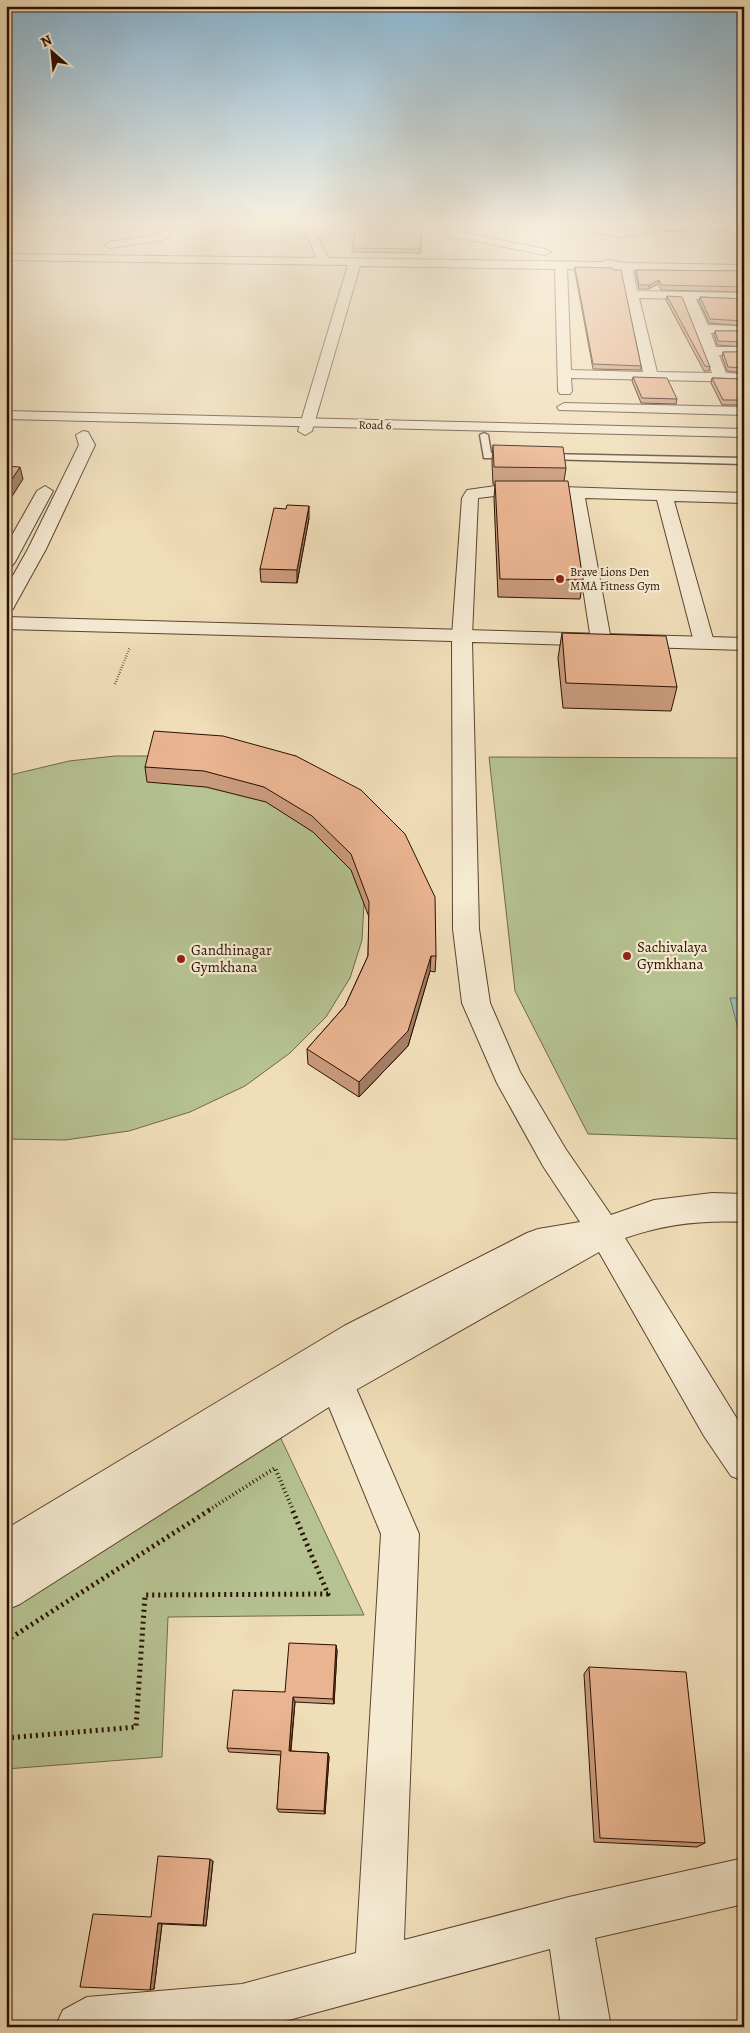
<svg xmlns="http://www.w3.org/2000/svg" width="750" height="2033" viewBox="0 0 750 2033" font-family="Alegreya,serif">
<rect width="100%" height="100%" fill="#f0deb9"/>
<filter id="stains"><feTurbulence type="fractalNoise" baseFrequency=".004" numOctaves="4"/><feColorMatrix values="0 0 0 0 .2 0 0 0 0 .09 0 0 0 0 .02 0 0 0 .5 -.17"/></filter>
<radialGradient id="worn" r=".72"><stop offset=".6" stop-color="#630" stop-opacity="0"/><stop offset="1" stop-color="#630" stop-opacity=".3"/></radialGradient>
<g fill="#b6c291" stroke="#706949">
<polygon points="115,756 161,756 282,790 356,868 364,903 362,940 350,978 326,1017 290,1053 245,1086 190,1112 129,1131 65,1140 6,1139 6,776 69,761"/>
<polygon points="489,757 744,758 744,1139 588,1134 515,991"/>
<polygon points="276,1428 364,1615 168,1617 162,1757 6,1769 6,1606"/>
</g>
<polygon fill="#9bbbb5" stroke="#6e776d" points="730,998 744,998 744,1051"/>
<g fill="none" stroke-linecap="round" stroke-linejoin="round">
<g stroke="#5c442f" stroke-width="3">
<g id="service">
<polygon points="484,433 488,435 491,453 512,453 516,456 515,458 484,458 480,435"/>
<polygon points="545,454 744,458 744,464 542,459 542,455"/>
</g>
</g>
<g stroke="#5c442f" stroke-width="2">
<g id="minor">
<polygon points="167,224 177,224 167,238 162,240 110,248 105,245 110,242 156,235"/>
<path d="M297 224H307L320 241 328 258 602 262 607 260 627 263 744 265V271L633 270 637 291 744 293V301L696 299 708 325 744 326V334L711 333 716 347H744V355H719L726 373 744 374V382L571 378 572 391 570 394H560L558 391 555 269 360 266 312 431 305 435 298 431 348 265 6 260V254L316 258 310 241ZM567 269 621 270 643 372 571 370ZM639 298 683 299 712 373 657 372Z"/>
<polygon points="553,224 576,224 622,231 660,225 725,225 730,228 725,231 660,231 622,237 558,227"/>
<polygon points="449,230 545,249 551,252 545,255 445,235 444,233"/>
<polygon points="564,403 744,407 744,415 559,410 557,407"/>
<polygon points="503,485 744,493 744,503 674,501 714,642 711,646 697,646 694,642 657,500 585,498 611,640 608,644 594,644 591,640 569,497 503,495 478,498 472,636 469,640 455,640 452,636 462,498 467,490"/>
<polygon points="328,1346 340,1351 419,1534 404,1940 569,1897 744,1858 744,1904 595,1938 611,2027 561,2027 550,1949 263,2027 55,2027 63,2010 87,1997 242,1984 356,1953 381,1534 311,1363 316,1351"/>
</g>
</g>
<g stroke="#5c442f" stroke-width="2">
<g id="tertiary">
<polygon points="6,411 744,429 744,437 6,419"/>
<polygon points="83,431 88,432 95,445 46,549 15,605 13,609 6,611 6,588 28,549 79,445 76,435"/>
<polygon points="45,486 53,491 15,562 12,566 6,567 6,546 37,491"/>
<path d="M6 617 744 638V650L472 642 479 929 490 1003 520 1072 565 1148 611 1215 654 1200 712 1193 744 1194V1222C702 1220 665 1224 625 1238L744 1430V1481L731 1476 704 1436 599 1252 354 1391 20 1604 6 1610V1529L344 1326 527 1233 538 1229 580 1222 543 1166 497 1083 462 1003 453 929 452 641 6 629Z"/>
</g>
</g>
<polyline stroke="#2b1001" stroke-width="2.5" stroke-dasharray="0.5 2" stroke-linecap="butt" points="115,684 130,647"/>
<polyline stroke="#2b1001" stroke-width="4" stroke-dasharray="1 3" stroke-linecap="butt" points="209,1510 275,1468 293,1510"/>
<g stroke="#2b1001" stroke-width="5" stroke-dasharray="2 4" stroke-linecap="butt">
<polyline points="6,1641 211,1509"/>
<polyline points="6,1738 136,1727 145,1595 328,1594 292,1509"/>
</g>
<use href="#service" fill="#f5ead2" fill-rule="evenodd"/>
<use href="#minor" fill="#f5ead2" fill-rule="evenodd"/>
<use href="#tertiary" fill="#f5ead2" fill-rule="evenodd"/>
</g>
<g fill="#c99b7d" stroke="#2b1001">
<polygon points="421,224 421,253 352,252 352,248"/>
<polygon points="575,267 641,366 641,370 593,369 575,272"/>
<polygon points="636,270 744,271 744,292 661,290 658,284 648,289 639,289 636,274"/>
<polygon points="667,296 710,367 709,371 704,371 666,300"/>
<polygon points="700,297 744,299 744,326 709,323 699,301"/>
<polygon points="715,331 744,331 744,347 717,345 714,335"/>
<polygon points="723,352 744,352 744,373 727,371 722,357"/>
<polygon points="633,377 677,399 676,404 641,403 632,381"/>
<polygon points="712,378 744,379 744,405 722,405 711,383"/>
<polygon points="493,445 566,468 564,481 583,580 580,599 498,597 494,498 495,485 493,484 492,462"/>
<polygon points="309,518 297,583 261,582 260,569"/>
<polygon points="562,633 677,687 671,711 563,708 558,658"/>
<polygon points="296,756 436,956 435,972 430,971 408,1046 359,1097 308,1064 307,1049 345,1006 368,956 369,917 351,870 313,832 266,802 206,787 147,782 145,767"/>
<polygon points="336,1645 337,1651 334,1704 295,1702 291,1751 328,1753 329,1757 325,1814 279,1812 277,1809 281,1755 229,1752 227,1748 285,1692"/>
<polygon points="589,1667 705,1843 697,1847 594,1842 584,1674"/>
<polygon points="213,1861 206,1926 162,1924 154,1989 151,1917"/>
</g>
<g fill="#a47e66" stroke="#2b1001">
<polygon points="659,280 658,284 648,289 649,285"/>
<polygon points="20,467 23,479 6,506 6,488"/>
<polygon points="309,506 309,518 297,583 297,570"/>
<polygon points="431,956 430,971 408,1046 359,1097 359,1082"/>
<polygon points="336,1645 337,1651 334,1704 333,1699"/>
<polygon points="293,1697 295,1702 290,1755 289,1751"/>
<polygon points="328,1753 329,1757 325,1814 324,1811"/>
<polygon points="210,1859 213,1861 206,1926 203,1925"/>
<polygon points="158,1923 162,1924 154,1989 150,1990"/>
</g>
<g fill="#eab491" stroke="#2b1001">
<polygon points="357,224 421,224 421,249 352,248"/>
<polygon points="575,267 612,268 613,270 621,270 641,366 593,364"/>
<polygon points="636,270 744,271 744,287 661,285 659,280 649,285 639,285"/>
<polygon points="667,296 682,297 710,367 705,366"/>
<polygon points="700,297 744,299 744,321 710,319"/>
<polygon points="715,331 744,331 744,342 718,341"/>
<polygon points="723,352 744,352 744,368 728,367"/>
<polygon points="633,377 667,378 677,399 642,398"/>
<polygon points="712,378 744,379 744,400 723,400"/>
<polygon points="493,445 563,447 566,468 494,467"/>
<polygon points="6,466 20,467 6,488"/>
<polygon points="495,481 568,481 583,580 500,579"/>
<polygon points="287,505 309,506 297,570 260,569 274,508 286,509"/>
<polygon points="562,633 666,636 677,687 566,683"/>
<polygon points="154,731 223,736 296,756 361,790 405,834 435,897 436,956 431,956 408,1031 359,1082 307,1049 345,1006 368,956 369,902 351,854 312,816 264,787 204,771 145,767"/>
<polygon points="289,1643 336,1645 333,1699 293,1697 289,1751 328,1753 324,1811 277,1809 281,1751 227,1748 233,1690 285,1692"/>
<polygon points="589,1667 686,1672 705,1843 600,1838"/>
<polygon points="158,1856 210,1859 203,1925 158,1923 150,1990 80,1987 93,1914 151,1917"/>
</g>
<linearGradient id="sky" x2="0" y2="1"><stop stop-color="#89b7d4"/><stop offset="0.44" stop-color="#f8f0e0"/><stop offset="1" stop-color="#f8f0e0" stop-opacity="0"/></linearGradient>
<rect width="750" height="508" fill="url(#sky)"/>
<g fill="#8f2418" stroke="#f5ead2" stroke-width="2">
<circle cx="560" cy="579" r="5"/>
<circle cx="627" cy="956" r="5"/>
<circle cx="181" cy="959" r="5"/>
</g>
<g text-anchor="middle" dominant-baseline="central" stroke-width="4.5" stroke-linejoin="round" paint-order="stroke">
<g font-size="12" fill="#2b1001" stroke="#f5ead2">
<text transform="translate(375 425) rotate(1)">Road 6</text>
</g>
<g font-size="12" fill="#2b1001" stroke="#f5ead2" text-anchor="start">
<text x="570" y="572">Brave Lions Den<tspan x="570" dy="14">MMA Fitness Gym</tspan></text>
</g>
<g font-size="15" fill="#2b1001" stroke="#f5ead2" text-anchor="start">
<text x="637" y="947">Sachivalaya<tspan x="637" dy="17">Gymkhana</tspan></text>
<text x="191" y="950">Gandhinagar<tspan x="191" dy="17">Gymkhana</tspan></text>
</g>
</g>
<rect width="750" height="2033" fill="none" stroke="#f0deb9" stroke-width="25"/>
<rect x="8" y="8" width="735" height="2018" fill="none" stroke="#2b1001" stroke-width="2.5"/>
<rect x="12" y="12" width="725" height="2008" fill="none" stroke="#2b1001"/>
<g transform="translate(52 52) rotate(333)" stroke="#f5ead2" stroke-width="4" paint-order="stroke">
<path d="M0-4L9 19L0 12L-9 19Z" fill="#2b1001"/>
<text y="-8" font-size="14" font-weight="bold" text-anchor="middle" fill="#2b1001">N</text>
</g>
<rect width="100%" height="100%" filter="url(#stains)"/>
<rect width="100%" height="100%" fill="url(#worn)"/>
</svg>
